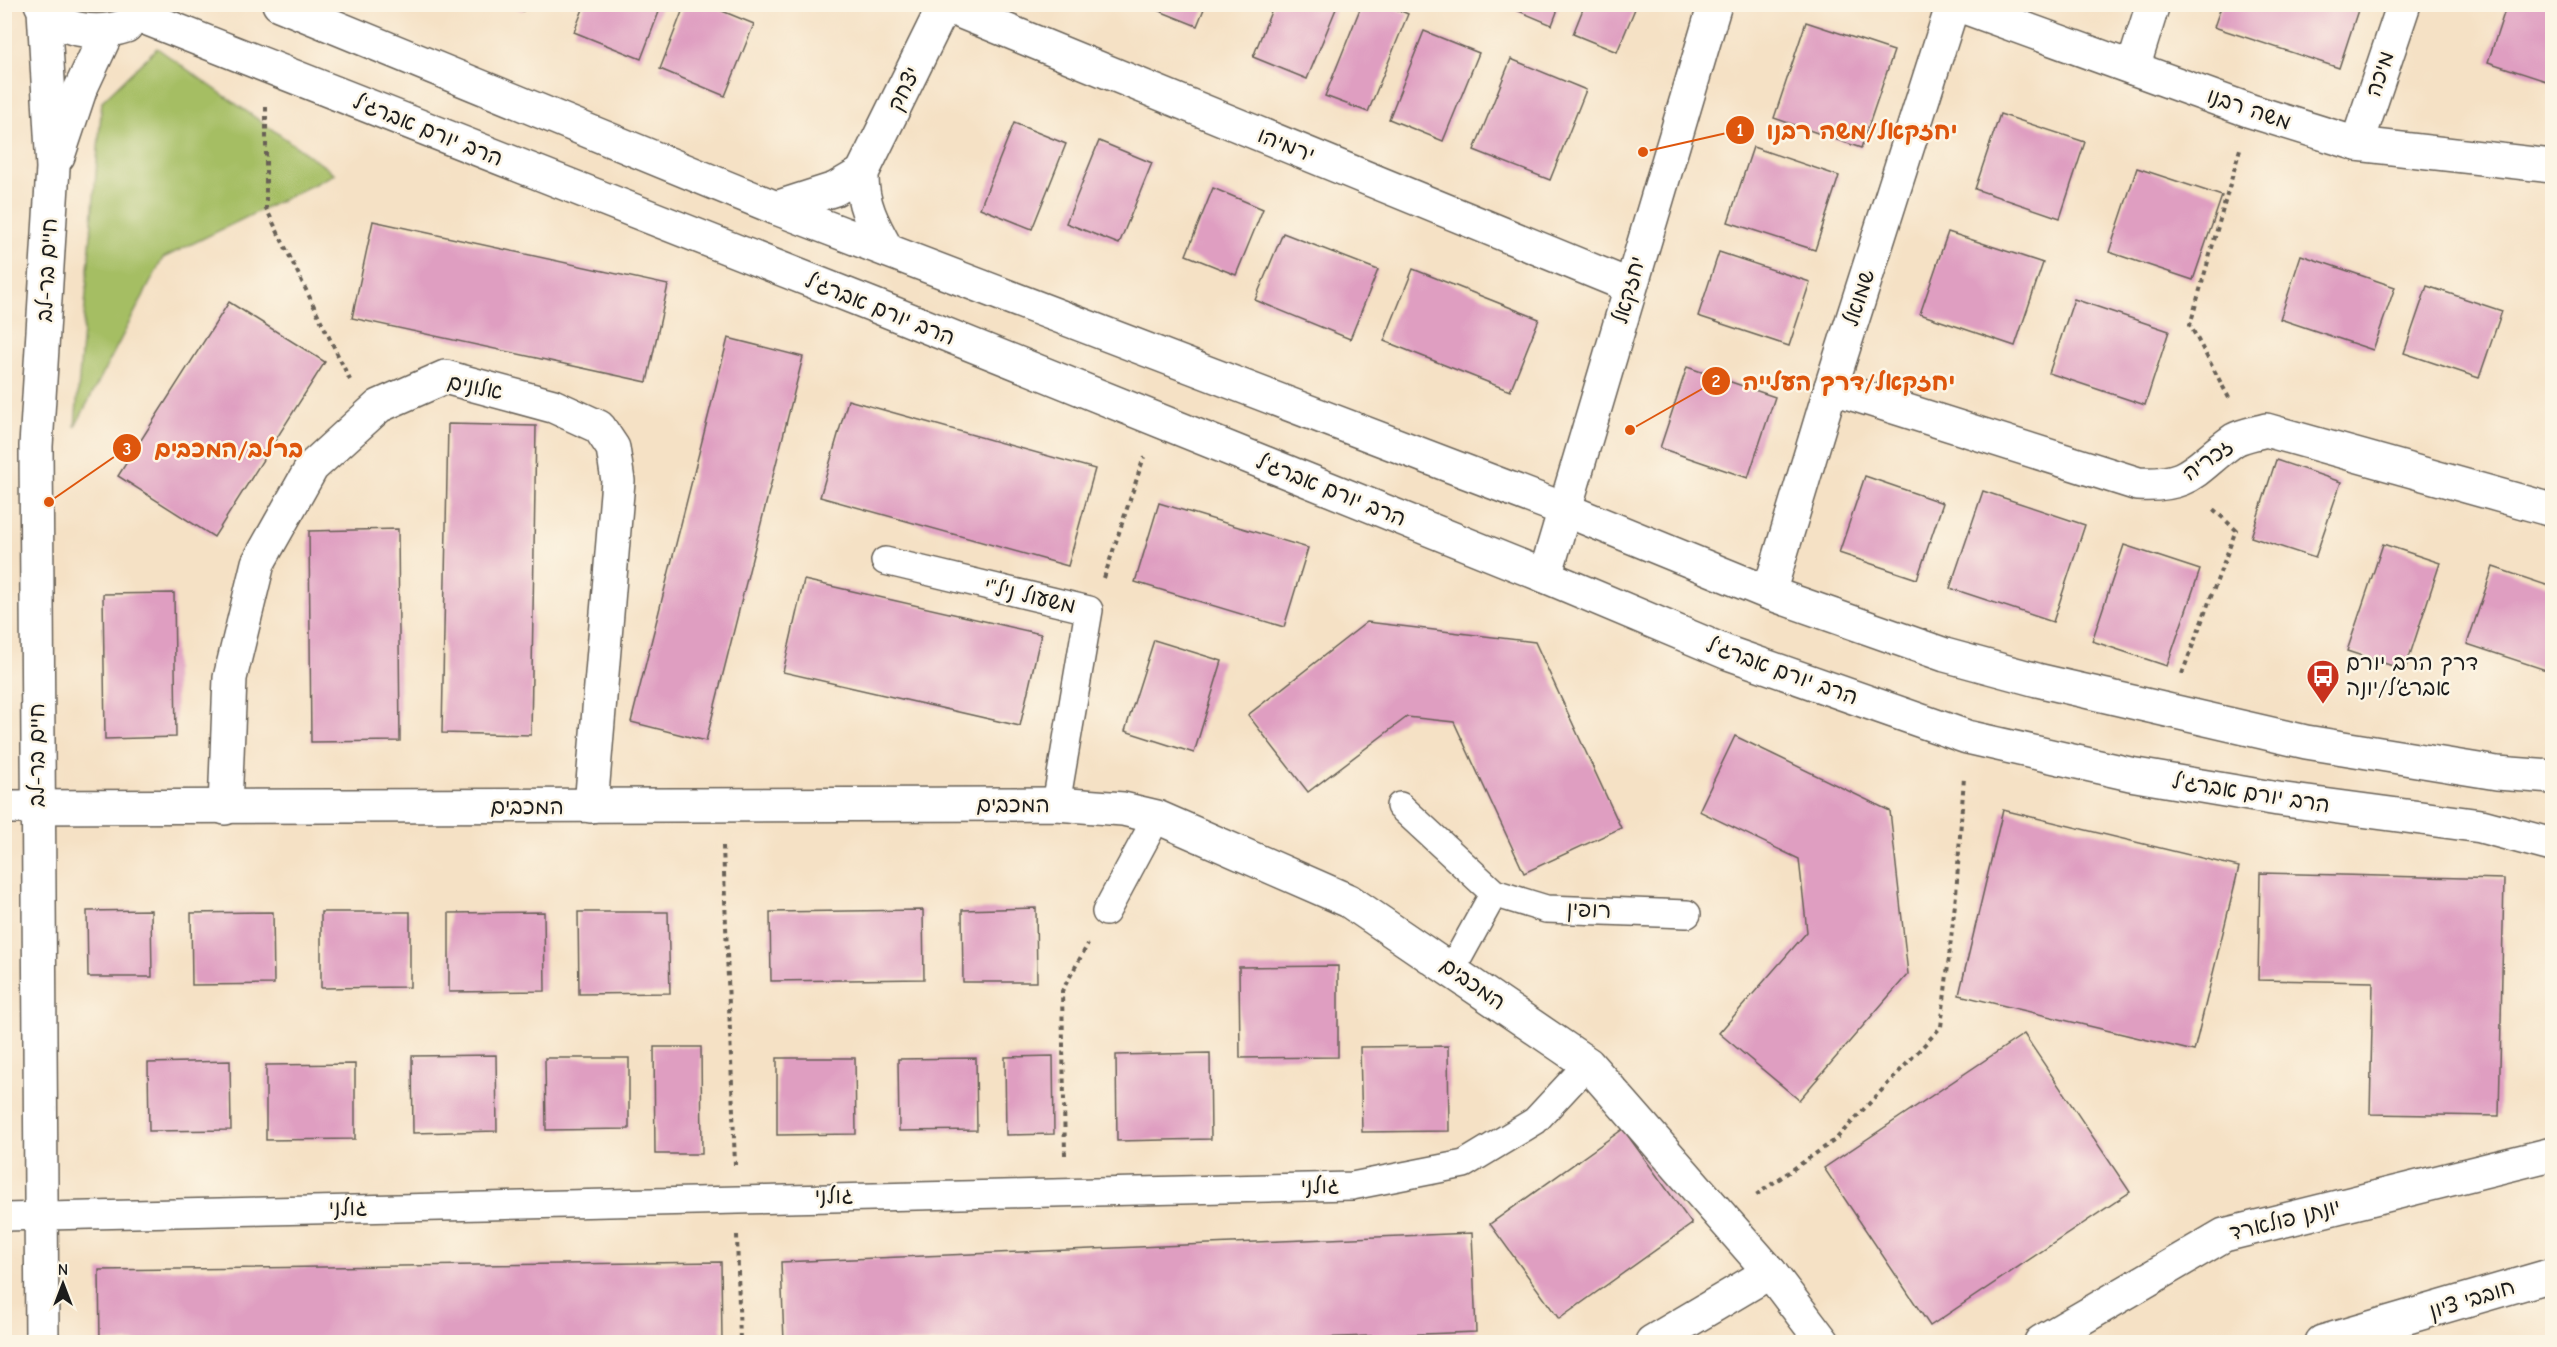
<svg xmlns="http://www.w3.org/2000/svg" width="2557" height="1347" viewBox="0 0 2557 1347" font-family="'Comic Neue','Playpen Sans Hebrew',sans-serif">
<rect width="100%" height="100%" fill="#fcf5e5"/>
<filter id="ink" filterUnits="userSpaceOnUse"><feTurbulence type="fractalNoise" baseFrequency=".0167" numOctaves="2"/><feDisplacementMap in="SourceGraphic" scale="12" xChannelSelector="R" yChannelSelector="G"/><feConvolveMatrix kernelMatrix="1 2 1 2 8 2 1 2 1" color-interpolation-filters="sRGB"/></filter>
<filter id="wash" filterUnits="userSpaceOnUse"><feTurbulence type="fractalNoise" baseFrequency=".008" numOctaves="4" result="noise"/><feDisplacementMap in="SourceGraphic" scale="24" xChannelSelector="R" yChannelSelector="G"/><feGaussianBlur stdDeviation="1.35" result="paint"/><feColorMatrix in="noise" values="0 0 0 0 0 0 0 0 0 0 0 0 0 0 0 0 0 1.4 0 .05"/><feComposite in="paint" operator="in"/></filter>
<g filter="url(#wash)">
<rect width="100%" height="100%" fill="#f5e1c5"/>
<polygon fill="#a5be64" stroke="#606d40" stroke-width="1.5" points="157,48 335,174 163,258 75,427 102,101"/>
<g id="blocks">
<g fill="#df9ec1">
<polygon points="508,4 526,4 523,11"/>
<polygon points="585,4 662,4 641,59 574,32"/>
<polygon points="685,4 705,4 754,24 725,96 660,69"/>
<polygon points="1142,4 1206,4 1197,26"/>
<polygon points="1274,4 1338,4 1307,79 1253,57"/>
<polygon points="1362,4 1385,4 1408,14 1368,112 1325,96"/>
<polygon points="1502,4 1560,4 1552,25"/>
<polygon points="1585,4 1637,4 1617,52 1573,34"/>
<polygon points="2222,4 2360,4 2339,68 2214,27"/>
<polygon points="2507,4 2552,4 2552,83 2488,62"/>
<polygon points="1806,22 1894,51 1861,148 1774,118"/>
<polygon points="1424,31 1479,53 1443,141 1389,119"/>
<polygon points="1511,59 1586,90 1550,180 1474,150"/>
<polygon points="2000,114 2085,142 2060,218 1975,189"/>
<polygon points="1014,123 1066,144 1032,229 980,208"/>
<polygon points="1099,141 1152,163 1119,244 1066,223"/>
<polygon points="1753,147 1839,176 1815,250 1728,222"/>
<polygon points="2137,168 2222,196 2193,280 2109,252"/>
<polygon points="1213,188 1263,209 1236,275 1186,255"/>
<polygon points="373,221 668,285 647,382 352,318"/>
<polygon points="1948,232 2043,263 2015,346 1920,314"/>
<polygon points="1283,233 1378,270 1350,339 1255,300"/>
<polygon points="1719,252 1810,282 1789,346 1698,316"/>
<polygon points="2301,255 2395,287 2373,350 2280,319"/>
<polygon points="1413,269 1539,319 1510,391 1384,341"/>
<polygon points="2427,286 2502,311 2479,378 2404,353"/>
<polygon points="2074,299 2169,331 2145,405 2049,373"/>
<polygon points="229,302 325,362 214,537 118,476"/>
<polygon points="728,338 803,357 706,741 631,722"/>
<polygon points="1687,367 1775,397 1748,478 1660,448"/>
<polygon points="848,400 1095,469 1068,566 820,497"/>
<polygon points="448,424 536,426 531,735 442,733"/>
<polygon points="2276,460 2341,482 2315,558 2251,537"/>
<polygon points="1865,476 1943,503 1917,579 1839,553"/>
<polygon points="1983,491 2085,525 2053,622 1950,588"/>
<polygon points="1159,503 1308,548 1284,627 1135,582"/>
<polygon points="398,529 400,741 311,742 309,531"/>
<polygon points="2383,544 2440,563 2405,670 2347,651"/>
<polygon points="2124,545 2200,570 2167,666 2092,641"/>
<polygon points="2493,567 2552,587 2552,672 2467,644"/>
<polygon points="804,580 1041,634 1020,726 783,672"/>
<polygon points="174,593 176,737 105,739 103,594"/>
<polygon points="1367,622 1535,642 1621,828 1524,873 1454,722 1407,717 1308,792 1248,715"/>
<polygon points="1154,640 1222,661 1194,753 1125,731"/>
<polygon points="1735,736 1890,811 1908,974 1799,1100 1719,1033 1807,932 1799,859 1699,811"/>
<polygon points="2003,810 2239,867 2194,1051 1959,995"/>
<polygon points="2260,873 2504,879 2499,1116 2370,1114 2373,982 2258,980"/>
<polygon points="1036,908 1037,982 963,982 962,910"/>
<polygon points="151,910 152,977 88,977 87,911"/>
<polygon points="923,910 924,979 771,981 770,912"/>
<polygon points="273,912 274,984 192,985 191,913"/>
<polygon points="321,912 410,912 410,987 321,988"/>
<polygon points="544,912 545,991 449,992 449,913"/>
<polygon points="578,912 668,912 670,993 579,994"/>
<polygon points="1338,966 1338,1057 1240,1058 1239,967"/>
<polygon points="2024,1034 2130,1192 1930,1326 1824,1168"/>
<polygon points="1448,1046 1449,1131 1362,1132 1360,1047"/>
<polygon points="654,1047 701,1047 702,1154 655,1154"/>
<polygon points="1210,1053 1211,1139 1117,1141 1116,1055"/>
<polygon points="496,1055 497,1131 413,1133 412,1056"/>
<polygon points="1053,1056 1054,1134 1006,1135 1005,1057"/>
<polygon points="545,1058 629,1058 629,1129 546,1130"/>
<polygon points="777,1058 855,1058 856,1134 777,1135"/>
<polygon points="976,1058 977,1130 899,1131 898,1059"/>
<polygon points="230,1061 231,1130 149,1131 148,1063"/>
<polygon points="355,1064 355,1139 266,1140 266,1065"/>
<polygon points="1623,1129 1692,1224 1559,1319 1490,1224"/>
<polygon points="1472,1233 1476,1332 1207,1342 784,1342 781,1262"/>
<polygon points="721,1262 722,1342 100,1342 99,1270"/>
</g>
</g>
</g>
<g filter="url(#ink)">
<use href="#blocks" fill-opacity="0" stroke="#686157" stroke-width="1.5"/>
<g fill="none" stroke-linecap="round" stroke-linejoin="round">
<g stroke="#686157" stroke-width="30">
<g id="service">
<polyline points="885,561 1089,610 1056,804"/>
<polyline points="1400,806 1494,893 1546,909 1687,914"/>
<polyline points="1106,912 1157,817"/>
<polyline points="1452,969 1494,893"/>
<polyline points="4,1217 1352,1186 1464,1164 1535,1121 1588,1064"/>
</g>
</g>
<g stroke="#686157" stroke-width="36">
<g id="minor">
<polyline points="942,4 1630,286"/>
<polyline points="1956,4 2251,111 2357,144 2552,166"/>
<polyline points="2133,68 2153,4"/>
<polyline points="2357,144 2404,4"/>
<polyline points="776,208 835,189 862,173"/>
<path d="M887 250C873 225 861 203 862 173L945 4"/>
<path d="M1831 387 2138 484C2192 487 2195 467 2234 440 2243 435 2256 433 2266 430L2552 510"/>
<polyline points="1545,576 1715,4"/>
<polyline points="1769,593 1831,387 1953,4"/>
<polyline points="4,807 1056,804 1123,809 1157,817 1349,901 1588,1064 1770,1272 1823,1342"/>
<polyline points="225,808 230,678 258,563 312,467 379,406 445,377 553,406 599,427 613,448 618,481 591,806"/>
<polyline points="1652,1342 1770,1272"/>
<polyline points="2041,1342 2224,1235 2552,1154"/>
<polyline points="2322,1342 2552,1275"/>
</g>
</g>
<g stroke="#686157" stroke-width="36">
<g id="tertiary">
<path d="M41 4C57 33 99 35 126 26"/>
<polyline points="279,4 776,208 1566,510 1769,593 1945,655 2037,680 2306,742 2497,773 2552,777"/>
<polyline points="143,17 873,305 1545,576 1728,653 1967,737 2130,774 2278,799 2481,826 2552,845"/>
<polyline points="58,156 80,90 107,32"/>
<polyline points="42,1342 36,446 53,168 44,10"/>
</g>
</g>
<g stroke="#686157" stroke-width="4" stroke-dasharray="4.5 4.5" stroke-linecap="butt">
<polyline points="266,107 266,208 350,380"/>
<polyline points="2229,398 2190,325 2240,149"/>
<polyline points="1104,578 1144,457"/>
<polyline points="2182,674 2236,530 2211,507"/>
<polyline points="723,846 735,1165"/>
<polyline points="1065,1155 1062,991 1088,944"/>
<polyline points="1756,1195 1835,1140 1941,1027 1956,895 1964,777"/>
<polyline points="737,1235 740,1342"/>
</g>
<use href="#service" stroke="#fff" stroke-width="27"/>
<use href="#minor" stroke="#fff" stroke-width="33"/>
<use href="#tertiary" stroke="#fff" stroke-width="33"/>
</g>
</g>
<defs>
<g id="bus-pin" transform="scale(1.725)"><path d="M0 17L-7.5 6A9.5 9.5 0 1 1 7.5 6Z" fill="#c8321e" stroke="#fcf5e5"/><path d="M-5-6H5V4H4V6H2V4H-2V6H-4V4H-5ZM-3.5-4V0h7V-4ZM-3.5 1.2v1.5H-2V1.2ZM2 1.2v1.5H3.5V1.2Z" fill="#fff"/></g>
</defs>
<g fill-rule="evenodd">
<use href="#bus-pin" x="2323" y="676"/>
</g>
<g text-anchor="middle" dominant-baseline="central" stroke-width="5" stroke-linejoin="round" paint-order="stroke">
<g font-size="22" fill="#1c1c1c" stroke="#fcf5e5">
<text transform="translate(2380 74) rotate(-71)">מיכה</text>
<text transform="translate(904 89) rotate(-64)">יצחק</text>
<text transform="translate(2249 109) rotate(19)">משה רבנו</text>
<text transform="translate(428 130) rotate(22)">הרב יורם אברג'ל</text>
<text transform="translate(1286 145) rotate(22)">ירמיהו</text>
<text transform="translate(47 270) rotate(-87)">חיים בר-לב</text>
<text transform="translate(1629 290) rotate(-74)">יחזקאל</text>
<text transform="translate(1859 298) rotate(-72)">שמואל</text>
<text transform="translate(880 309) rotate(22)">הרב יורם אברג'ל</text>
<text transform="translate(475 387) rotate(11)">אלונים</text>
<text transform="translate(2208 460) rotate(-35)">זכריה</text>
<text transform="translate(1331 490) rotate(22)">הרב יורם אברג'ל</text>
<text transform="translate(1030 596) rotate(13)">משעול ניל"י</text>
<text transform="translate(1782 671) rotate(20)">הרב יורם אברג'ל</text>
<text transform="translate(37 755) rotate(-90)">חיים בר-לב</text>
<text transform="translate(2251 793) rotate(9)">הרב יורם אברג'ל</text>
<text x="1013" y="805">המכבים</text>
<text x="527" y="807">המכבים</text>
<text transform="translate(1589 910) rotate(2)">רופין</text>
<text transform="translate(1473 984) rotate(35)">המכבים</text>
<text transform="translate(1320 1186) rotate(-1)">גולני</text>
<text transform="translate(834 1196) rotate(-1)">גולני</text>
<text transform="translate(348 1208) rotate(-1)">גולני</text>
<text transform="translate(2285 1220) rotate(-14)">יונתן פולארד</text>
<text transform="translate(2472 1299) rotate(-17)">חובבי ציון</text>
</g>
<g font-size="22" fill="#1c1c1c" stroke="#fcf5e5" text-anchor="start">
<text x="2346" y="663">דרך הרב יורם<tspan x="2346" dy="25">אברג׳ל/יונה</tspan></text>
</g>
</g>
<path fill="none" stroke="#de560d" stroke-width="2" d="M1643 152L1740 130M1630 430L1716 381M49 502L127 448"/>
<g fill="#de560d" stroke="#fcf5e5" stroke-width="2">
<circle cx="1643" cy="152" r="6"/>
<circle cx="1630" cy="430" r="6"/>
<circle cx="49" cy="502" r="6"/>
<circle cx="1740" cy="130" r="15"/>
<circle cx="1716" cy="381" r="15"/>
<circle cx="127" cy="448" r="15"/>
</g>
<g font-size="18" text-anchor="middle" font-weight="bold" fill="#fff">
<text x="1740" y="136">1</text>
<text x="1716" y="387">2</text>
<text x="127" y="455">3</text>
</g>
<g font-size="24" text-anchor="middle" font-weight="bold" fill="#de560d" stroke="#fcf5e5" stroke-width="5" stroke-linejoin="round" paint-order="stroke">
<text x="1862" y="139">יחזקאל/משה רבנו</text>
<text x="1849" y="390">יחזקאל/דרך העלייה</text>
<text x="229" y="457">ברלב/המכבים</text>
</g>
<rect width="2557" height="1347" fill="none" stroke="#fcf5e5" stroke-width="24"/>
<g transform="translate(63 1284)" stroke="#fcf5e5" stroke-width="4.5" paint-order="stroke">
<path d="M0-4.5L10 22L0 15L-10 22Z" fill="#1c1c1c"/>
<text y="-9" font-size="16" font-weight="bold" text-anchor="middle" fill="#1c1c1c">N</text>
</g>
</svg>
